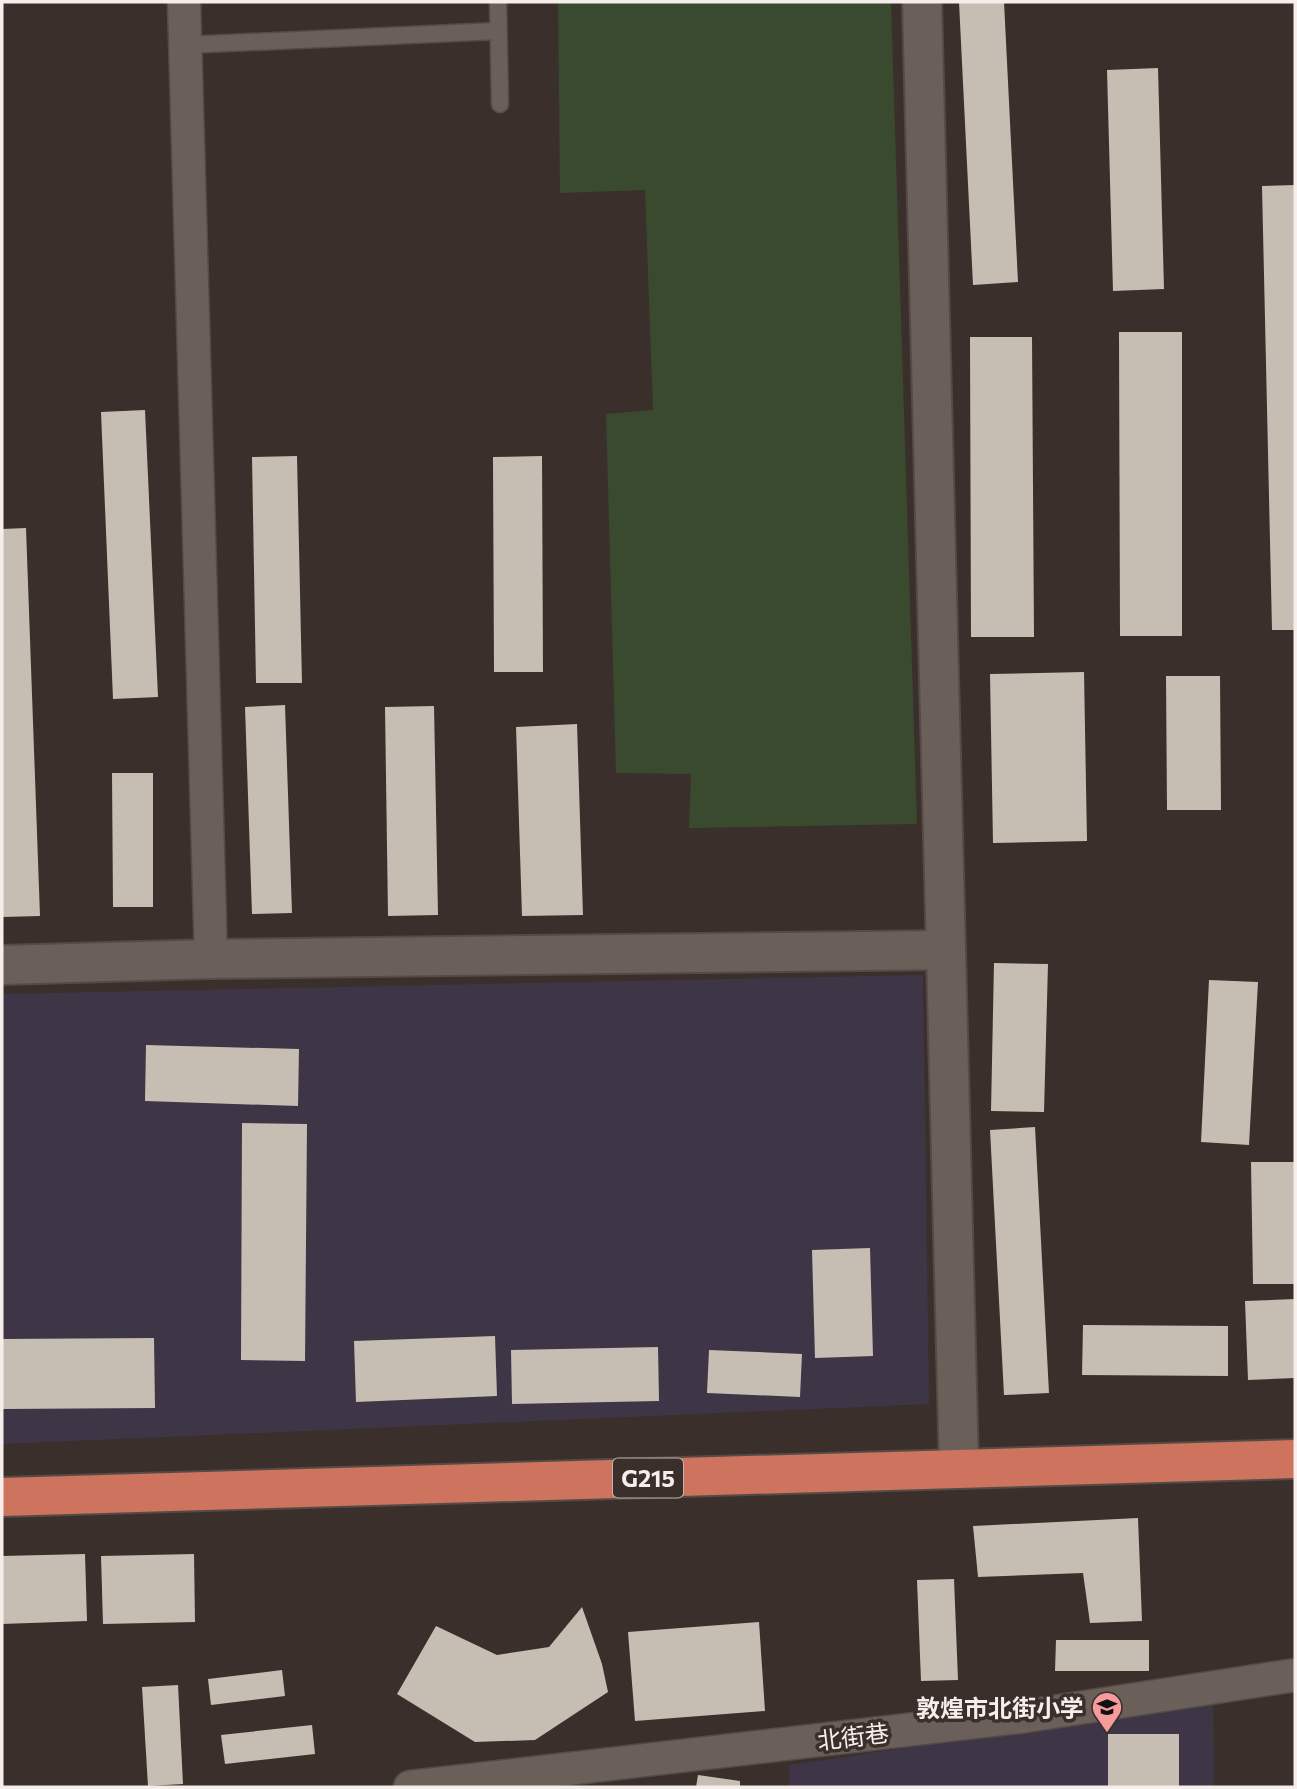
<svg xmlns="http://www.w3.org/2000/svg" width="1297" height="1789" viewBox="0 0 1297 1789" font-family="Commissioner,'Noto Sans SC',sans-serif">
<rect width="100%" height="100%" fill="#3b2f2b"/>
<g fill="#3e3646">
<polygon points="923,975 929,1404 2,1444 2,994"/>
<polygon points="1213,1703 1214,1787 789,1787 789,1765"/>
</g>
<polygon fill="#394a2f" points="558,2 891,2 917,824 689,828 691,774 616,773 606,414 653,410 645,190 560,193"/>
<g fill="#c6beb3">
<polygon points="959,2 1004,2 1018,282 973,285"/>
<polygon points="1158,68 1164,289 1113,291 1107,70"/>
<polygon points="1295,185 1295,630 1272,630 1262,186"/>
<polygon points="1119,332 1182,332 1182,636 1120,636"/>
<polygon points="970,337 1032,337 1034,637 971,637"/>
<polygon points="145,410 158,697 113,699 101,412"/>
<polygon points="297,456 302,683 256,683 252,457"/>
<polygon points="542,456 543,672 494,672 493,457"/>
<polygon points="26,528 40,916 2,917 2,529"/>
<polygon points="1084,672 1087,841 993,843 990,674"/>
<polygon points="1166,676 1220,676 1221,810 1167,810"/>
<polygon points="285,705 292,913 252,914 245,707"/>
<polygon points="434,706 438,915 388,916 385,707"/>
<polygon points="577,724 583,915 522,916 516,727"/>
<polygon points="112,773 153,773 153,907 113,907"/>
<polygon points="994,963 1048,964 1044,1112 991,1111"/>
<polygon points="1209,980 1258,982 1249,1145 1201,1142"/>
<polygon points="146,1045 299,1049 298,1106 145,1101"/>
<polygon points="242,1123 307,1124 305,1361 241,1360"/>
<polygon points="1035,1127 1049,1393 1004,1395 990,1130"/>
<polygon points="1251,1162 1295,1162 1295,1284 1253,1284"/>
<polygon points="870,1248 873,1356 815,1358 812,1250"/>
<polygon points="1295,1299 1295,1378 1248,1380 1245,1301"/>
<polygon points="1083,1325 1228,1326 1228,1376 1082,1375"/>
<polygon points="495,1336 497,1396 356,1402 354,1341"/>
<polygon points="154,1338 155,1408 2,1409 2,1339"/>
<polygon points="658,1347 659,1401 512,1404 511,1350"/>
<polygon points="709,1350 802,1354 800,1397 707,1393"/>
<polygon points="1138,1518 1142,1621 1090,1623 1083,1573 978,1577 973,1526"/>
<polygon points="85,1554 87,1621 2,1624 2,1556"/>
<polygon points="194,1554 195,1622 103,1624 101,1556"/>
<polygon points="954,1579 958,1680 921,1681 917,1580"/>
<polygon points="582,1607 602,1664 608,1692 535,1740 475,1742 397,1694 436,1626 497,1655 549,1647"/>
<polygon points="759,1622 765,1711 635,1721 628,1632"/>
<polygon points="1056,1640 1149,1640 1149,1671 1055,1671"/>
<polygon points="282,1670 285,1696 211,1705 208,1679"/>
<polygon points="178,1685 183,1784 148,1786 142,1687"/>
<polygon points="312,1725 315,1754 225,1764 221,1735"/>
<rect x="1108" y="1734" width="71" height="53"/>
<polygon points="698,1775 740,1781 740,1787 696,1787"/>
</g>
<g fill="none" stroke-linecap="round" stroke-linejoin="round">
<g stroke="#544b47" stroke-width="19">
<g id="service">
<polyline points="498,2 500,104"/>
<polyline points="185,45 498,31"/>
</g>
</g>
<g stroke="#544b47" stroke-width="35">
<g id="minor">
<polyline points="184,2 211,959"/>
<polyline points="410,1787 1020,1717 1295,1675"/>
</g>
</g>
<g stroke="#544b47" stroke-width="42">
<g id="tertiary">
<polyline points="922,2 959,1469"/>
<polyline points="2,965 211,959 945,950"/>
</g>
</g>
<g stroke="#544b47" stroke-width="42">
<polyline id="trunk" points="2,1497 1295,1459"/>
</g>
<use href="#service" stroke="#6b5f5a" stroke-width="16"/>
<use href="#minor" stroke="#6b5f5a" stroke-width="32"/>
<use href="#tertiary" stroke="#6b5f5a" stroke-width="38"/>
<use href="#trunk" stroke="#ce735d" stroke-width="38"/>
</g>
<defs>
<g id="school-pin" transform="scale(1.575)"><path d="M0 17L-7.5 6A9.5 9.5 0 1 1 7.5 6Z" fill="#f59b9c" stroke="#3b2f2b"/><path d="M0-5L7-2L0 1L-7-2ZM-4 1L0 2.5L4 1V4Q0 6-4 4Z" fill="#111"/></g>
</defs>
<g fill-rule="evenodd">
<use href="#school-pin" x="1107" y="1707"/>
</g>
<g text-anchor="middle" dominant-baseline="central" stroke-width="7" stroke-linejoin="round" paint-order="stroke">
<rect fill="#3b2f2b" stroke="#beb5b1" stroke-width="2" x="613" y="1458.5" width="70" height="39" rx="5"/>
<g font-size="23" font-weight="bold" fill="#f6eeeb">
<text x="648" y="1478">G215</text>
</g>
<g font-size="24" font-weight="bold" fill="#f6eeeb" stroke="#3b2f2b" text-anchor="end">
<text x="1084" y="1707">敦煌市北街小学</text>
</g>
<g font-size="24" fill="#f6eeeb" stroke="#3b2f2b">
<text transform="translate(853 1736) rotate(-7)">北街巷</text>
</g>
</g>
<rect width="1297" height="1789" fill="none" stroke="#f6eeeb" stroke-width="7"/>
</svg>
